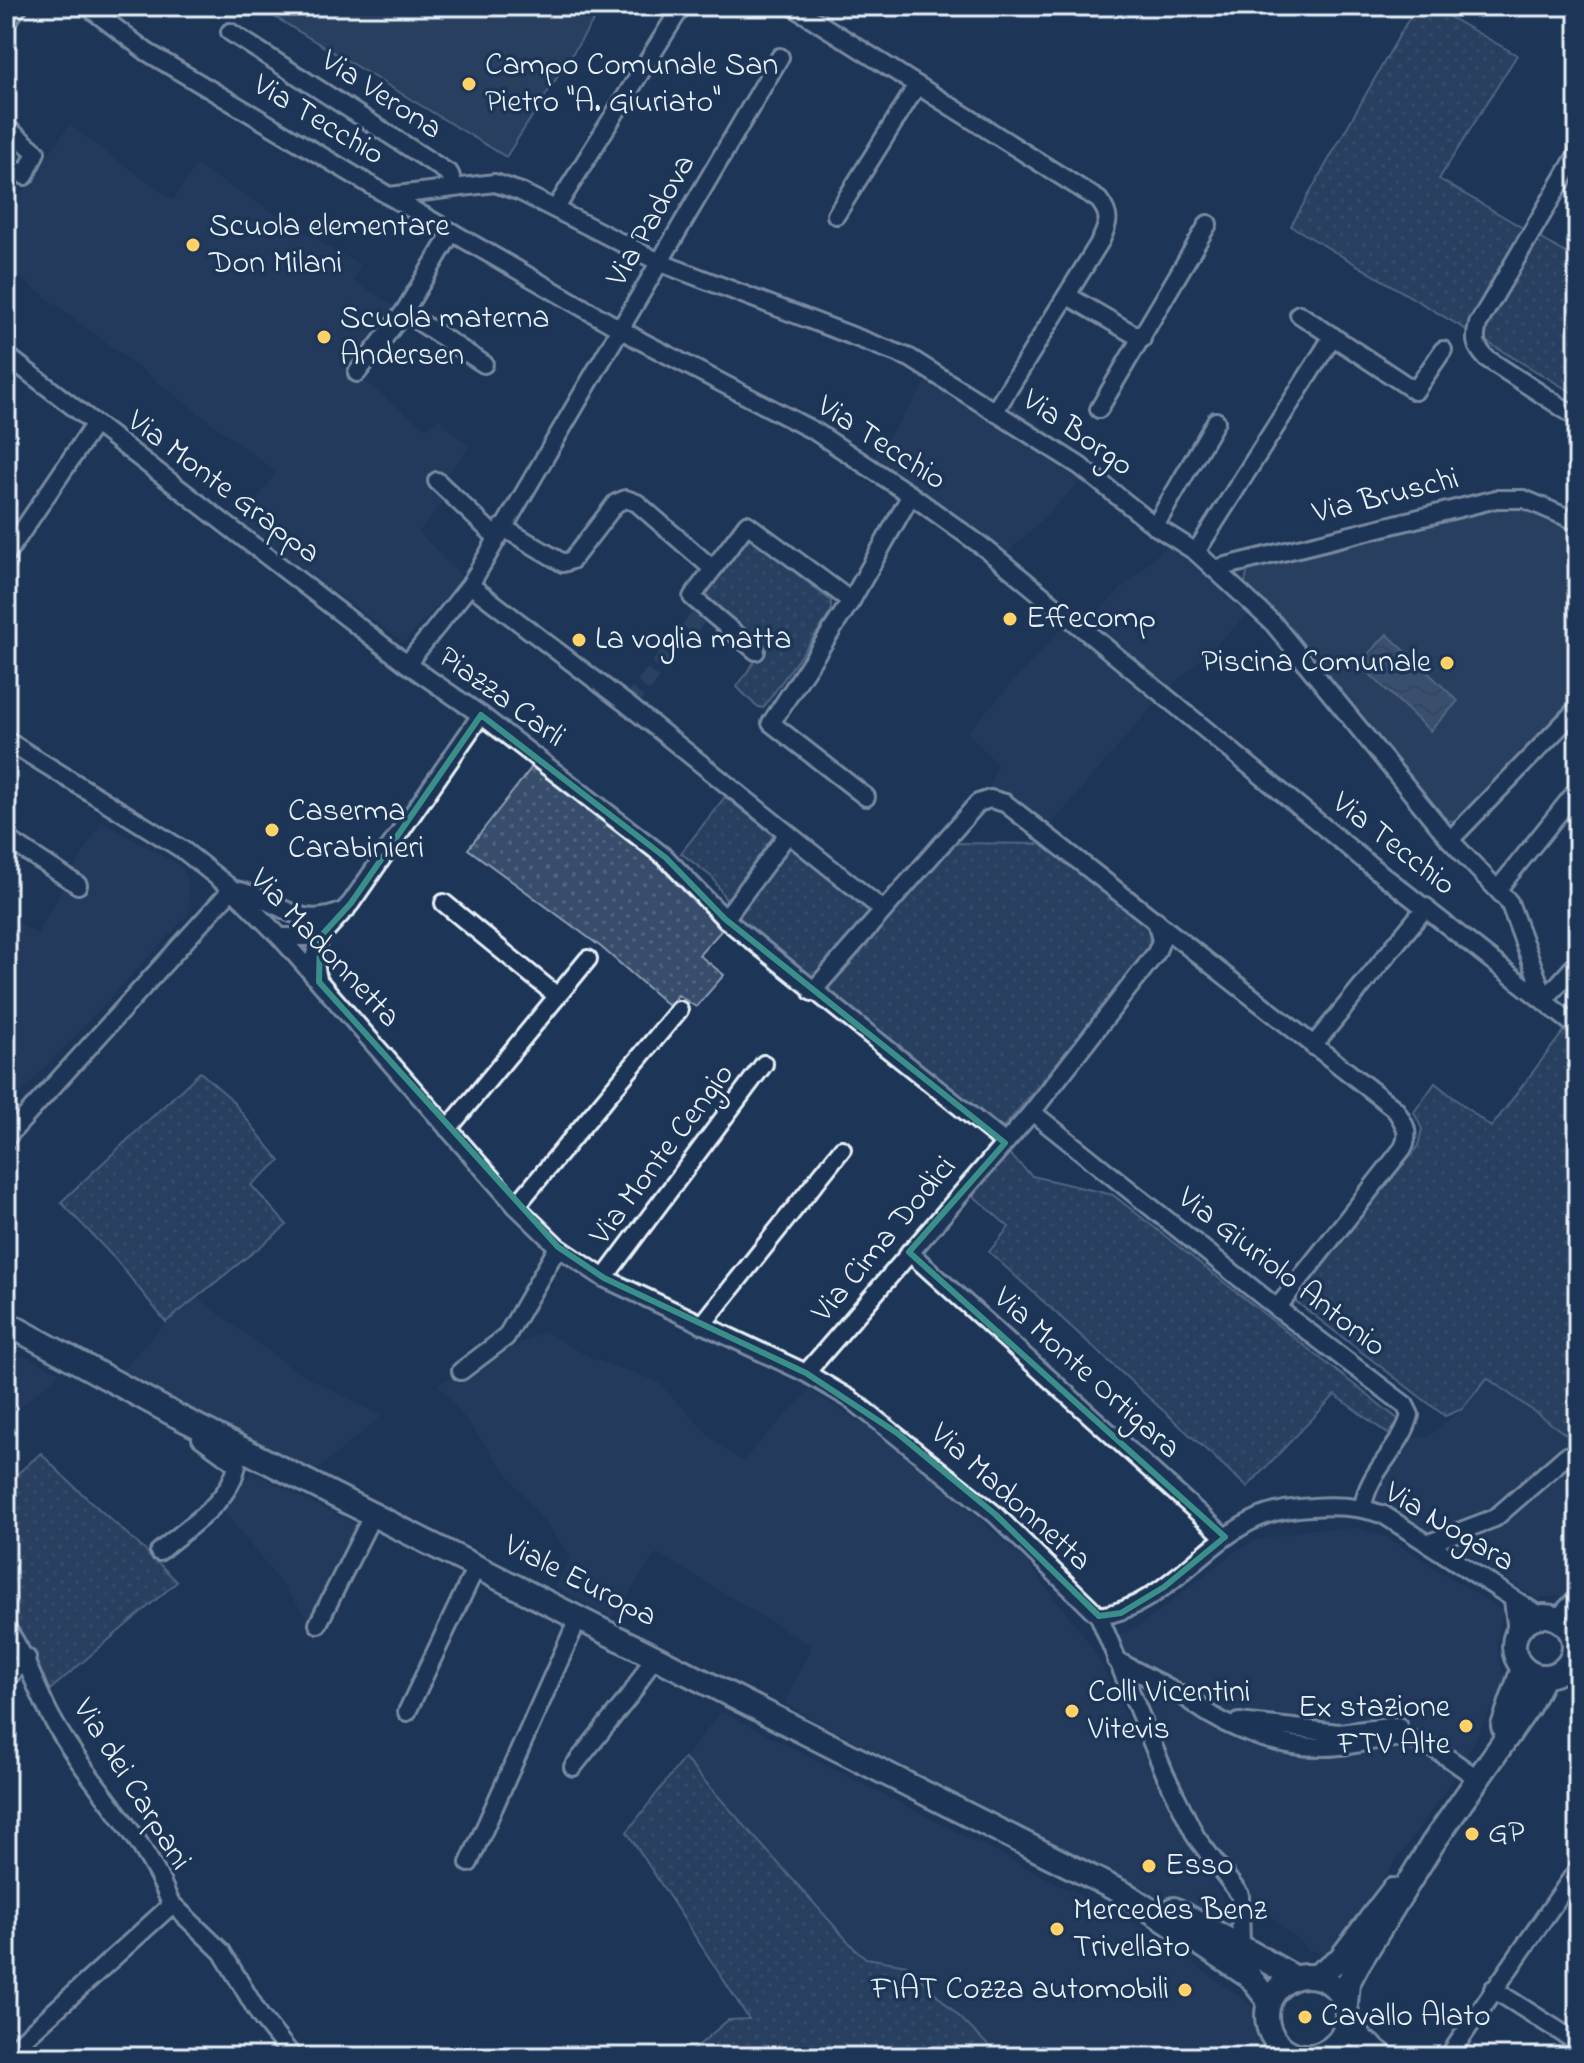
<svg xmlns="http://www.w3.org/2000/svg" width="1584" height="2063" viewBox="0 0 1584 2063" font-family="'Indie Flower',sans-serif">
<defs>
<pattern id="grass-dots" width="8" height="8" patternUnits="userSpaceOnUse" patternTransform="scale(2)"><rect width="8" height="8" fill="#374d6c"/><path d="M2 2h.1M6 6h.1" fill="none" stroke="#546782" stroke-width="1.8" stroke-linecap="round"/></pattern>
<pattern id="water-waves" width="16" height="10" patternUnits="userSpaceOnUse" patternTransform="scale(2)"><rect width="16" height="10" fill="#5d7089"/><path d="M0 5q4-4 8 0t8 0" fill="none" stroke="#505a66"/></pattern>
</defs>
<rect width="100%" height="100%" fill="#1d3557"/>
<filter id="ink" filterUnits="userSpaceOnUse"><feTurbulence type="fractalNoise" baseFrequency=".0125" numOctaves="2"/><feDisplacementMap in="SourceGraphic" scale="16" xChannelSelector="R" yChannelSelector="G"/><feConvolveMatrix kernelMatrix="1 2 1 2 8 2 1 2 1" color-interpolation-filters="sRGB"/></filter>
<g filter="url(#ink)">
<g fill="#2a4162">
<polygon points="69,125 173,200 196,165 361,266 353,280 401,310 354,373 426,429 438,418 470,447 442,482 446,498 419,532 461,575 457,584 404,643 240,522 276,472 6,267 6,216"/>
<polygon points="935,370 1002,397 1050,431 1085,477 1003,558 870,463"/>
<polygon points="1171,541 1252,611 1164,694 1083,625"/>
<polygon points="1063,627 1157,701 1040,838 994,806 982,807 997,764 967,732"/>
<polygon points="101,821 183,867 189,885 189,914 6,1109 6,915 37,934"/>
<polygon points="197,1297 291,1368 382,1416 314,1473 119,1373 166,1322"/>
<polygon points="544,1331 591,1358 657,1381 717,1443 742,1461 809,1390 890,1441 950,1492 1027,1562 1093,1648 1174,1815 1230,1910 1230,1939 1166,1903 1154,1902 784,1703 811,1646 657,1553 612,1618 555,1587 571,1557 438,1384"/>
<polygon points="6,1352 30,1358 60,1373 6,1419"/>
<polygon points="1487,1378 1578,1443 1578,1575 1563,1596 1535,1598 1448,1540 1375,1499 1376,1490 1415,1437 1427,1437 1462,1409"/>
<polygon points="252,1472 375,1534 323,1637 220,1507"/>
<polygon points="1359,1528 1387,1537 1503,1611 1497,1640 1499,1661 1507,1681 1453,1780 1330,1955 1309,1951 1255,1902 1203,1832 1118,1636 1144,1623 1234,1552 1254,1541 1307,1529"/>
<polygon points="721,1711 1140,1926 1252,2005 1255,2030 1267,2049 1262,2057 1000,2057 907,1965 866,1958 854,1948 684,1758"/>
</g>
<g fill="url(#grass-dots)" stroke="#909fb2" stroke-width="2">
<polygon points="1416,6 1430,6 1517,55 1439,179 1578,260 1578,396 1291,226"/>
<polygon points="745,532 831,601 831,611 823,624 763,708 756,706 737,687 763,649 700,599"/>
<polygon points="532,767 664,866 689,890 721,931 699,955 724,975 696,1007 678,995 669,1006 601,947 468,849"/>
<polygon points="725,797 884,921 951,843 1047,844 1152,928 1154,946 1003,1128 737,919 713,878 681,853"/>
<polygon points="1564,1031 1578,1042 1578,1443 1487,1378 1462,1409 1445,1416 1294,1300 1418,1146 1422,1129 1414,1112 1435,1083 1491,1127"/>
<polygon points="200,1072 229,1097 280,1161 251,1185 287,1225 166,1322 116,1260 61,1202"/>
<polygon points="1006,1151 1032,1176 1113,1195 1399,1420 1388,1434 1335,1395 1247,1487 989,1252 1009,1227 970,1193"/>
<path d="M41 1453C83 1500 134 1535 177 1582L45 1694 6 1627V1484Z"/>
<polygon points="684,1758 854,1948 866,1958 907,1965 1000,2057 685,2057 728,2020 749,2019 627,1832"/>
</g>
<g fill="#374d6c" stroke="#909fb2" stroke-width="2">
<polygon points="269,6 603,6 506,157 265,11"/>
<polygon points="1498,505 1531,507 1578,532 1578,693 1467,813 1453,821 1437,819 1293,633 1244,587 1248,569 1423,520"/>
</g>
<polygon fill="url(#water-waves)" stroke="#95a4b5" stroke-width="2" points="1387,634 1458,701 1430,731 1359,664"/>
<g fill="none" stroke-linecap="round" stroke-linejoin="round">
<polyline stroke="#3b516f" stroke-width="16" stroke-dasharray="16 8" stroke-linecap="butt" points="628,705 705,609"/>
<g stroke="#e8f1f8" stroke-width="22">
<g id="street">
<polyline points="87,6 147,52 389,196 641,341 816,432 911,495 986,549 1370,865 1578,1028"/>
<path d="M792 6 1099 200C1111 216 1109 222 1101 240L995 411"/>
<polyline points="6,22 19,6"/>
<polyline points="230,32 450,174 454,187"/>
<polyline points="6,127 36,152 25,176 6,163"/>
<path d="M1578 153 1478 324C1474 340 1475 346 1486 358L1578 418"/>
<polyline points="389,196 495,183 521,192 661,263 910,358 1080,466 1155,526 1196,552 1273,623 1450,840 1509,902 1545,999 1578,962"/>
<polyline points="556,208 682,6"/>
<polyline points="836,215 916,87"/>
<polyline points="1068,296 1142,339"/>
<polyline points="404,312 484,364"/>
<polyline points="1299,314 1415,391 1443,350"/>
<polyline points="6,355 407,664 481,715 666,858 725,919 1005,1143"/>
<polyline points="357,373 404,312 452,232"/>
<polyline points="1099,409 1208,224"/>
<polyline points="437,481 496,537"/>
<polyline points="1155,526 1216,421"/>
<polyline points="502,527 563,563 572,560 616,503 626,499 637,503 713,569 747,524 851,601"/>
<polyline points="1196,552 1333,336"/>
<polyline points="6,555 94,425"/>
<polyline points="713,569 692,597 756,651"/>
<polyline points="1214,569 1496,499 1524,499 1578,522"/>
<polyline points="470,585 628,705 883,910"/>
<polyline points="407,664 470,585 780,57"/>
<polyline points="6,740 183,850 232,889 280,937 516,1206 558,1247 604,1278 806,1373 852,1400 996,1515 1099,1616 1165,1774 1196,1837 1240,1895 1241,1949"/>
<polyline points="866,797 771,723 851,601 911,495"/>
<polyline points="6,838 78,885"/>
<polyline points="1450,840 1578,708"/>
<polyline points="1498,889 1578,789"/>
<polyline points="444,903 556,995"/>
<polyline points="725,919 787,835"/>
<polyline points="280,937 320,937 318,929"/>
<polyline points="318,979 314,958 320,937 351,903 481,715"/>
<path d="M812 992 978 803 990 799 1005 803 1395 1109C1404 1123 1411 1132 1403 1148L1277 1308"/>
<polyline points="1313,1046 1426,907"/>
<path d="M1032 1112 1277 1308 1405 1405 1410 1415C1401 1450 1368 1470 1363 1507"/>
<polyline points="448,1129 588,959"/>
<path d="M6 1138 232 889C281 898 294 933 346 910"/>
<polyline points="516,1206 679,1010"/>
<polyline points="909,1252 1225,1537"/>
<polyline points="604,1278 764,1064"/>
<polyline points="702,1325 842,1149"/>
<polyline points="461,1371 506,1337 558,1247"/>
<polyline points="806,1373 1032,1112 1156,953 1161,941 1156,920"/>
<polyline points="1429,1543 1495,1518 1566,1456 1578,1453"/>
<path d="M159 1552C187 1527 231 1502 237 1464L201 1438"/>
<polyline points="1513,1600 1517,1632"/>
<path d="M1099 1616C1163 1608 1201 1543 1258 1518 1275 1510 1294 1508 1312 1507 1337 1505 1360 1506 1384 1515L1540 1616"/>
<polyline points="318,1624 374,1512"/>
<path d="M6 1627C27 1658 34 1684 50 1715 84 1779 144 1833 170 1902L167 1909 6 2055"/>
<polyline points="1574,1646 1578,1649"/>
<polyline points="1116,1660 1199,1705"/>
<polyline points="1568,1665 1578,1664"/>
<polyline points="6,1679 27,1658"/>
<path d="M1191 1702C1232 1732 1288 1752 1340 1746 1363 1744 1389 1734 1413 1740 1435 1746 1457 1765 1476 1777"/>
<polyline points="407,1712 477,1565"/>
<polyline points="1239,1722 1339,1733 1398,1726"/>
<polyline points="573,1767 632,1693 654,1656"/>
<polyline points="469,1863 579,1617"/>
<polyline points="170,1902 222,1952 260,2016 293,2057"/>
<polyline points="1493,1989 1578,2043"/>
<polyline points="1448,2057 1578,1869"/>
</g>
</g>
<g stroke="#e8f1f8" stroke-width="28">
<g id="secondary">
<polyline points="6,1323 177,1416 1127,1895 1250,1977 1269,2001"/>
<circle cx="1544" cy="1646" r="30"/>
<polyline points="1560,1620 1578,1601"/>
<polyline points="1503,1726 1523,1668"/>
<polyline points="1174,1909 1294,1977"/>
<circle cx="1307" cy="2016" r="40"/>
<polyline points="1316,1976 1340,1959 1393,1890"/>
<polyline points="1346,2004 1348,1983 1357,1966 1433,1843 1528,1707 1544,1676"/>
<polyline points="1347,2020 1362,2040 1384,2057"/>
</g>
</g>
<use href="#street" stroke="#1d3557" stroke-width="16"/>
<use href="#secondary" stroke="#1d3557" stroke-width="22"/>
</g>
</g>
<path d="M0 0H1584V2063H0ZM481 715 666 858 725 919 1005 1143 909 1252 1225 1537 1164 1587 1121 1613 1099 1616 996 1515 897 1433 806 1373 604 1278 558 1247 319 982 320 937 351 903Z" fill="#1d3557" fill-opacity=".55" fill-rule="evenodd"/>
<path fill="none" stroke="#3a8f8a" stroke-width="6" stroke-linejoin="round" d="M481 715 666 858 725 919 1005 1143 909 1252 1225 1537 1164 1587 1121 1613 1099 1616 996 1515 897 1433 806 1373 604 1278 558 1247 319 982 320 937 351 903Z"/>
<g fill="#ffd166" stroke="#1d3557" stroke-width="3">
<circle cx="469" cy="84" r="8"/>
<circle cx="193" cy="245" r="8"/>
<circle cx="324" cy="337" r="8"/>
<circle cx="1010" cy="619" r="8"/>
<circle cx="579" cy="640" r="8"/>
<circle cx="1447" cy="663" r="8"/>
<circle cx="272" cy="830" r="8"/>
<circle cx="1072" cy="1711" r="8"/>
<circle cx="1466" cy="1726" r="8"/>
<circle cx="1472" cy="1834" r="8"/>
<circle cx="1149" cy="1866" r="8"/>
<circle cx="1057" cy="1929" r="8"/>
<circle cx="1185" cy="1990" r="8"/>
<circle cx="1305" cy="2017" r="8"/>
</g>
<g text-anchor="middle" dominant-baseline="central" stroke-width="7" stroke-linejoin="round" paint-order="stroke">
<g font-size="32" fill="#e8f1f8" stroke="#1d3557" text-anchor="start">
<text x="485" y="66">Campo Comunale San<tspan x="485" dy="37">Pietro "A. Giuriato"</tspan></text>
<text x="209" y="227">Scuola elementare<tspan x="209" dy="37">Don Milani</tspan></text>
<text x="340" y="319">Scuola materna<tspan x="340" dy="37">Andersen</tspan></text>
<text x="1026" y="619">Effecomp</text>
<text x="595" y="640">La voglia matta</text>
<text x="1431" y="663" text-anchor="end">Piscina Comunale</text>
<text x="288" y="812">Caserma<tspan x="288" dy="37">Carabinieri</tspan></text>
<text x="1088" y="1693">Colli Vicentini<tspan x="1088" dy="37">Vitevis</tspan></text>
<text x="1450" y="1708" text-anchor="end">Ex stazione<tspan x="1450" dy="37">FTV Alte</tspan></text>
<text x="1488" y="1834">GP</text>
<text x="1165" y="1866">Esso</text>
<text x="1073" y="1911">Mercedes Benz<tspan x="1073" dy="37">Trivellato</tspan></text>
<text x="1169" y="1990" text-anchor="end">FIAT Cozza automobili</text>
<text x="1321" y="2017">Cavallo Alato</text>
</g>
<g font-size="32" fill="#e8f1f8" stroke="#1d3557">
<text transform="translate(381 96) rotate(33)">Via Verona</text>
<text transform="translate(318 121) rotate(31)">Via Tecchio</text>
<text transform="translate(652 221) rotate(-60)">Via Padova</text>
<text transform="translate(1077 434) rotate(35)">Via Borgo</text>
<text transform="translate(881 444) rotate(33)">Via Tecchio</text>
<text transform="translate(223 488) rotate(37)">Via Monte Grappa</text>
<text transform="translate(1386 497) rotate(-14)">Via Bruschi</text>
<text transform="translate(501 698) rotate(36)">Piazza Carli</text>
<text transform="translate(1393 845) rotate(38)">Via Tecchio</text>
<text transform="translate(324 949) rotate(47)">Via Madonnetta</text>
<text transform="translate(663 1155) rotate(-53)">Via Monte Cengio</text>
<text transform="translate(885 1240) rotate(-50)">Via Cima Dodici</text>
<text transform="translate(1281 1273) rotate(38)">Via Giuriolo Antonio</text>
<text transform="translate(1086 1374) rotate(42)">Via Monte Ortigara</text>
<text transform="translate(1010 1498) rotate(42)">Via Madonnetta</text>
<text transform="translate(1449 1528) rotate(31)">Via Nogara</text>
<text transform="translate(580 1582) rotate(27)">Viale Europa</text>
<text transform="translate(131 1785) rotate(58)">Via dei Carpani</text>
</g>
</g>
<rect width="1584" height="2063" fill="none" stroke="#1d3557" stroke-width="32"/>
<rect x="16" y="16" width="1552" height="2031" fill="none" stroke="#e8f1f8" stroke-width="3" filter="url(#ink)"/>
</svg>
